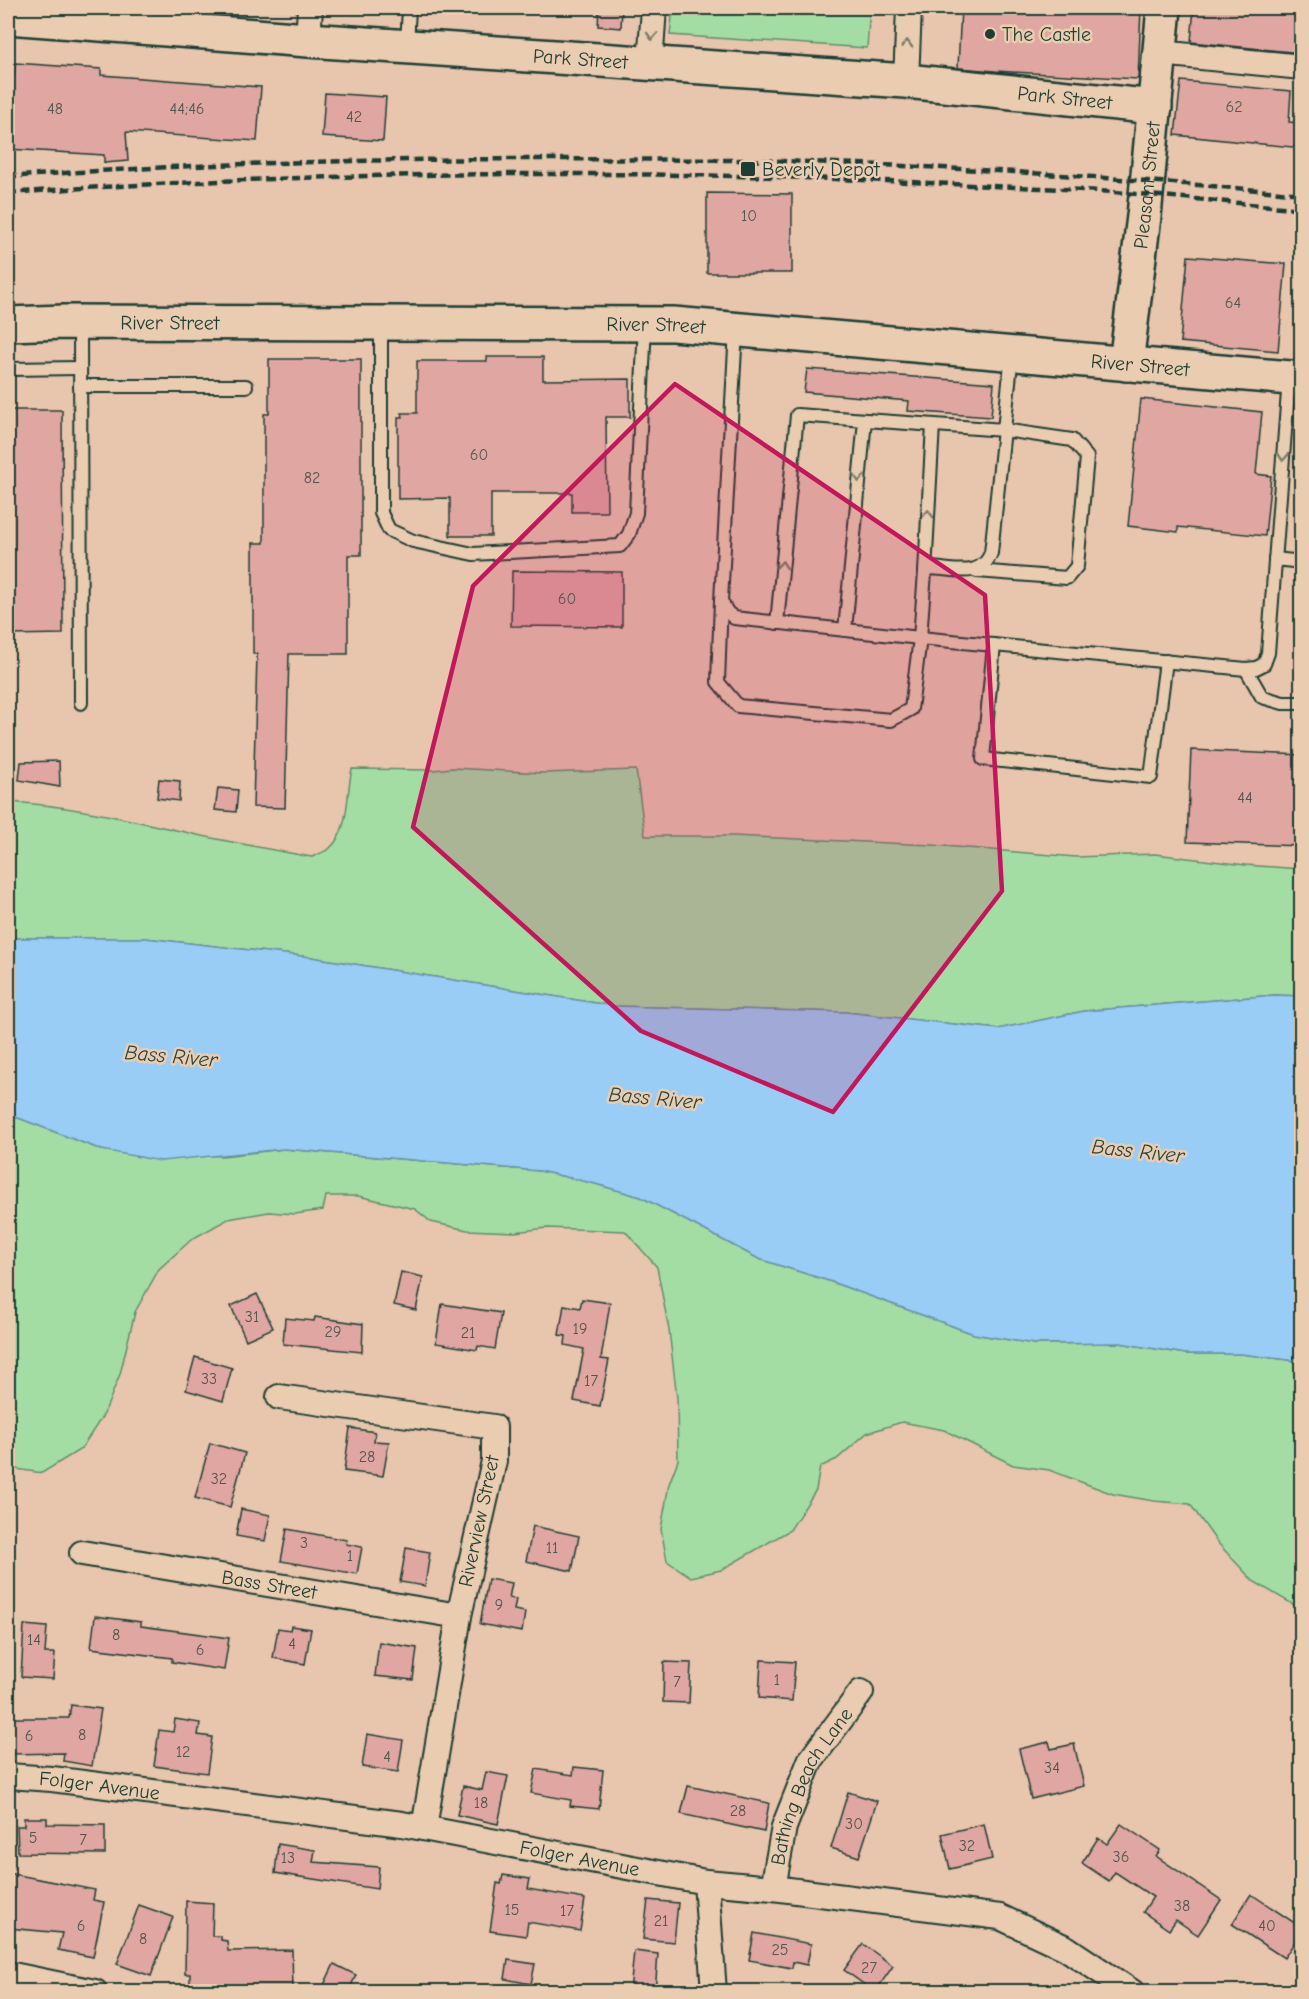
<svg xmlns="http://www.w3.org/2000/svg" width="1309" height="1999" viewBox="0 0 1309 1999" font-family="'Comic Neue',sans-serif">
<rect width="100%" height="100%" fill="#e8c5ad"/>
<filter id="ink" filterUnits="userSpaceOnUse"><feTurbulence type="fractalNoise" baseFrequency=".0167" numOctaves="2"/><feDisplacementMap in="SourceGraphic" scale="12" xChannelSelector="R" yChannelSelector="G"/><feConvolveMatrix kernelMatrix="1 2 1 2 8 2 1 2 1" color-interpolation-filters="sRGB"/></filter>
<g filter="url(#ink)">
<g fill="#a3dda3" stroke="#618d6c" stroke-width="1.5">
<polygon points="673,8 870,8 867,48 670,35"/>
<path d="M452 768 543 773 636 770 645 836H733L932 845 1076 857 1155 854 1245 865 1301 869V996L1275 995 1084 1011 998 1029 846 1012 614 1006 311 957 145 938H8V802C68 805 126 819 185 832 227 842 270 849 312 857 318 854 325 852 330 848 350 830 346 794 352 769L434 770Z"/>
<polygon points="8,1114 102,1150 222,1156 284,1149 540,1171 592,1183 641,1197 759,1259 829,1281 974,1334 1034,1344 1120,1343 1186,1354 1241,1354 1289,1360 1301,1364 1301,1609 1253,1581 1217,1542 1190,1504 1154,1501 1113,1494 1049,1470 1013,1465 944,1430 902,1422 867,1433 837,1459 820,1467 816,1490 790,1530 721,1570 691,1577 667,1561 661,1529 669,1484 678,1460 677,1398 669,1330 657,1267 625,1231 547,1228 514,1232 467,1230 431,1222 415,1209 358,1196 326,1196 323,1210 295,1214 269,1212 228,1219 192,1239 159,1269 135,1312 120,1374 104,1414 81,1449 42,1473 16,1469 8,1466"/>
</g>
<polygon fill="#99cdf6" stroke="#6893a8" stroke-width="1.5" points="8,938 145,938 311,957 614,1006 846,1012 998,1029 1084,1011 1275,995 1301,996 1301,1364 1289,1360 1241,1354 1186,1354 1120,1343 1034,1344 974,1334 829,1281 759,1259 641,1197 592,1183 540,1171 284,1149 161,1161 102,1150 8,1114"/>
<g fill="#e0a6a1" stroke="#1f3d34" stroke-width="1.5">
<polygon points="599,8 622,8 621,28 598,26"/>
<polygon points="961,8 1141,8 1138,79 995,71 958,68"/>
<polygon points="1194,8 1302,8 1302,53 1191,42"/>
<polygon points="15,63 101,69 101,75 261,87 257,141 126,132 128,161 104,163 104,155 8,149 8,78 14,77"/>
<polygon points="1181,81 1291,91 1289,122 1302,123 1302,148 1175,135"/>
<polygon points="325,93 386,97 383,141 322,137"/>
<polygon points="707,193 792,194 792,273 707,273"/>
<polygon points="1188,256 1286,264 1278,351 1180,342"/>
<polygon points="487,357 543,357 543,380 630,379 630,417 606,417 607,512 572,512 572,493 491,493 491,536 450,536 450,498 398,499 398,417 403,417 402,413 417,413 417,361 487,361"/>
<polygon points="269,359 361,359 361,555 348,555 348,654 289,654 285,808 253,807 257,654 253,654 253,543 264,543 264,414 269,414"/>
<polygon points="807,369 994,383 991,417 908,411 909,401 804,392"/>
<polygon points="1141,399 1262,412 1256,474 1271,476 1265,536 1178,527 1178,532 1128,526"/>
<polygon points="8,410 62,410 63,634 8,635"/>
<polygon points="512,571 622,572 622,627 511,626"/>
<polygon points="1191,750 1302,755 1302,846 1187,842"/>
<polygon points="59,761 60,787 19,780 21,762"/>
<polygon points="159,779 180,781 179,801 157,798"/>
<polygon points="218,788 238,790 236,812 215,810"/>
<polygon points="401,1272 423,1277 416,1310 394,1305"/>
<polygon points="257,1294 273,1328 246,1340 231,1306"/>
<polygon points="582,1299 610,1303 601,1359 609,1360 600,1406 574,1401 584,1349 565,1345 566,1336 559,1335 564,1305 580,1308"/>
<polygon points="442,1304 501,1313 495,1349 478,1346 477,1350 436,1343"/>
<polygon points="315,1317 363,1324 362,1352 283,1344 285,1318 314,1321"/>
<polygon points="195,1357 232,1368 223,1401 186,1390"/>
<polygon points="350,1428 375,1432 374,1441 389,1442 383,1476 344,1471"/>
<polygon points="210,1443 245,1453 230,1507 195,1498"/>
<polygon points="241,1509 270,1515 265,1541 236,1536"/>
<polygon points="533,1526 579,1536 572,1571 526,1561"/>
<polygon points="287,1529 347,1540 346,1544 362,1547 357,1574 281,1561"/>
<polygon points="406,1548 430,1552 425,1586 400,1582"/>
<polygon points="488,1579 512,1583 509,1598 516,1599 514,1610 525,1612 522,1632 480,1624"/>
<polygon points="95,1616 141,1622 141,1626 229,1638 224,1670 172,1662 172,1658 91,1648"/>
<polygon points="24,1625 47,1627 45,1653 55,1653 53,1679 21,1677"/>
<polygon points="291,1626 311,1629 305,1664 273,1658 278,1628 290,1630"/>
<polygon points="379,1642 417,1648 413,1680 375,1676"/>
<polygon points="761,1660 795,1662 792,1701 759,1698"/>
<polygon points="664,1662 691,1663 689,1703 663,1702"/>
<polygon points="71,1705 101,1709 92,1766 63,1761 64,1753 8,1754 8,1718 69,1718"/>
<polygon points="175,1719 200,1723 198,1735 212,1737 207,1773 154,1766 159,1730 173,1732"/>
<polygon points="367,1734 403,1740 398,1772 362,1767"/>
<polygon points="1049,1742 1051,1749 1074,1744 1084,1786 1031,1799 1019,1749"/>
<polygon points="574,1767 603,1770 599,1809 570,1806 571,1800 531,1793 536,1769 573,1775"/>
<polygon points="486,1772 508,1776 498,1824 457,1815 463,1786 482,1790"/>
<polygon points="688,1786 769,1803 764,1832 681,1814"/>
<polygon points="848,1792 877,1801 859,1857 831,1848"/>
<polygon points="24,1818 47,1818 47,1824 105,1825 105,1854 18,1853 17,1826 24,1826"/>
<polygon points="984,1824 992,1859 950,1869 942,1834"/>
<polygon points="1121,1824 1160,1850 1156,1856 1221,1900 1198,1935 1176,1920 1169,1930 1143,1912 1153,1897 1115,1872 1109,1881 1082,1863 1098,1838 1107,1844"/>
<polygon points="278,1844 315,1850 313,1862 379,1867 377,1889 275,1873"/>
<polygon points="8,1873 95,1890 93,1900 104,1902 93,1957 58,1950 62,1933 8,1928"/>
<polygon points="503,1875 530,1879 528,1889 585,1899 580,1931 528,1922 526,1936 490,1931 497,1883 501,1884"/>
<polygon points="1251,1894 1302,1928 1302,1931 1284,1958 1232,1924"/>
<polygon points="648,1900 678,1903 674,1942 643,1939"/>
<polygon points="186,1901 213,1903 212,1936 221,1936 221,1940 227,1941 228,1951 292,1950 293,1992 190,1992 190,1974 185,1974"/>
<polygon points="139,1905 173,1917 151,1976 117,1964"/>
<polygon points="754,1933 811,1944 807,1965 793,1962 792,1968 749,1960"/>
<polygon points="863,1944 893,1966 875,1992 844,1970"/>
<polygon points="634,1951 658,1954 655,1992 630,1992"/>
<polygon points="508,1960 535,1964 531,1984 505,1979"/>
<polygon points="334,1964 356,1975 348,1992 337,1992 324,1985"/>
</g>
<g fill="none" stroke-linecap="round" stroke-linejoin="round">
<g stroke="#1f3d34" stroke-width="16">
<g id="lane">
<polyline points="196,30 198,8"/>
<polyline points="407,45 409,8"/>
<polyline points="80,323 81,703"/>
<polyline points="381,324 381,513 389,530 413,541 473,554 620,546 629,534 636,513 645,324"/>
<path d="M736 330 721 601 727 612 734 618 920 638 925 572 930 568C954 569 981 579 991 553L1012 354"/>
<polyline points="8,369 80,368"/>
<polyline points="80,386 246,386"/>
<polyline points="1275,559 1302,562"/>
<polyline points="925,572 933,425"/>
<polyline points="721,601 718,682 738,706 891,720 911,709 920,638 1246,669 1256,668 1264,664 1268,653 1289,379"/>
<polyline points="777,623 797,415 1004,430 1072,440 1087,457 1077,566 1067,578 977,571"/>
<polyline points="845,630 865,420"/>
<polyline points="994,645 983,759 1151,777 1166,661"/>
<polyline points="1246,669 1262,697 1283,703 1302,703"/>
</g>
</g>
<g stroke="#1f3d34" stroke-width="28">
<g id="street">
<polyline points="308,40 310,8"/>
<polyline points="1160,53 1302,67"/>
<polyline points="650,64 654,8"/>
<polyline points="906,81 909,8"/>
<polyline points="279,1397 494,1427 494,1461 459,1616 424,1828"/>
<path id="s1" d="M82 1553 459 1616"/>
<path id="s2" d="M8 1776 52 1779 402 1824 706 1882 773 1888 1000 1917 1066 1948 1132 1992"/>
<polyline points="706,1882 714,1992"/>
<path id="s3" d="M773 1888 784 1827 810 1761 861 1692"/>
<polyline points="8,1974 95,1992"/>
</g>
</g>
<g stroke="#1f3d34" stroke-width="38">
<g id="secondary">
<path id="s4" d="M8 17 308 40 906 81 1155 107"/>
<path id="s5" d="M8 324 64 322 673 324 1302 379"/>
<path id="s6" d="M1126 364 1144 216 1164 8"/>
</g>
</g>
<use href="#lane" stroke="#eacdb0" stroke-width="12"/>
<use href="#street" stroke="#eacdb0" stroke-width="24"/>
<use href="#secondary" stroke="#eacdb0" stroke-width="33"/>
<g stroke="#1f3d34" stroke-width="4.5" stroke-dasharray="9 4.5" stroke-linecap="butt">
<path d="M8 177C191 163 376 159 560 159 634 160 708 159 782 161 955 167 1129 178 1302 194"/>
<path d="M8 193C321 171 637 168 951 184 1005 187 1059 188 1113 192 1176 197 1239 203 1302 209"/>
</g>
</g>
<defs><path id="oneway-chevron" d="M-2-3.5L2.5 0L-2 3.5" fill="none" stroke-width="1.6" stroke-linecap="round" stroke-linejoin="round" transform="scale(1.5)"/></defs>
<g stroke="#7a7e6c">
<use href="#oneway-chevron" transform="translate(652 36) rotate(93)"/>
<use href="#oneway-chevron" transform="translate(907 44) rotate(-88)"/>
<use href="#oneway-chevron" transform="translate(1283 457) rotate(94)"/>
<use href="#oneway-chevron" transform="translate(859 478) rotate(95)"/>
<use href="#oneway-chevron" transform="translate(928 514) rotate(-87)"/>
<use href="#oneway-chevron" transform="translate(782 565) rotate(-85)"/>
</g>
</g>
<path fill="#c2185b" fill-opacity="0.2" stroke="#c2185b" stroke-width="4.5" stroke-linejoin="round" d="M675 384 985 595 1002 891 833 1112 641 1031 413 827 473 586Z"/>
<g fill="#1f3d34" stroke="#eacdb0" stroke-width="2">
<circle cx="990" cy="34" r="6"/>
<rect x="740" y="161" width="16" height="16" rx="3"/>
</g>
<g text-anchor="middle" dominant-baseline="central" stroke-width="5" stroke-linejoin="round" paint-order="stroke">
<g font-size="16" fill="#4f574f">
<text x="1234" y="107">62</text>
<text x="55" y="109">48</text>
<text x="187" y="109">44;46</text>
<text x="354" y="117">42</text>
<text x="749" y="216">10</text>
<text x="1233" y="303">64</text>
<text x="479" y="455">60</text>
<text x="312" y="478">82</text>
<text x="567" y="599">60</text>
<text x="1245" y="798">44</text>
<text x="252" y="1317">31</text>
<text x="580" y="1329">19</text>
<text x="333" y="1332">29</text>
<text x="468" y="1333">21</text>
<text x="209" y="1379">33</text>
<text x="591" y="1381">17</text>
<text x="367" y="1457">28</text>
<text x="219" y="1479">32</text>
<text x="304" y="1543">3</text>
<text x="552" y="1548">11</text>
<text x="350" y="1556">1</text>
<text x="499" y="1605">9</text>
<text x="116" y="1635">8</text>
<text x="34" y="1640">14</text>
<text x="292" y="1644">4</text>
<text x="200" y="1650">6</text>
<text x="777" y="1680">1</text>
<text x="677" y="1682">7</text>
<text x="82" y="1735">8</text>
<text x="29" y="1736">6</text>
<text x="183" y="1752">12</text>
<text x="387" y="1757">4</text>
<text x="1052" y="1768">34</text>
<text x="481" y="1803">18</text>
<text x="738" y="1811">28</text>
<text x="854" y="1824">30</text>
<text x="33" y="1838">5</text>
<text x="83" y="1840">7</text>
<text x="967" y="1846">32</text>
<text x="1121" y="1857">36</text>
<text x="288" y="1858">13</text>
<text x="1182" y="1906">38</text>
<text x="512" y="1910">15</text>
<text x="567" y="1911">17</text>
<text x="661" y="1921">21</text>
<text x="81" y="1926">6</text>
<text x="1267" y="1926">40</text>
<text x="143" y="1939">8</text>
<text x="780" y="1950">25</text>
<text x="869" y="1968">27</text>
</g>
<g font-size="20" fill="#1f3d34" stroke="#eacdb0" text-anchor="start">
<text x="1002" y="34">The Castle</text>
<text x="762" y="169">Beverly Depot</text>
</g>
<g font-size="20" fill="#1f3d34" stroke="#eacdb0">
<text stroke="none"><textPath href="#s4" startOffset="574">Park Street</textPath></text>
<text stroke="none"><textPath href="#s4" startOffset="1060">Park Street</textPath></text>
<text stroke="none"><textPath href="#s6" startOffset="180">Pleasant Street</textPath></text>
<text stroke="none"><textPath href="#s5" startOffset="162">River Street</textPath></text>
<text stroke="none"><textPath href="#s5" startOffset="648">River Street</textPath></text>
<text stroke="none"><textPath href="#s5" startOffset="1134">River Street</textPath></text>
<text transform="translate(479 1521) rotate(-78)">Riverview Street</text>
<text stroke="none"><textPath href="#s1" startOffset="190">Bass Street</textPath></text>
<text stroke="none"><textPath href="#s2" startOffset="92">Folger Avenue</textPath></text>
<text stroke="none"><textPath href="#s3" startOffset="110">Bathing Beach Lane</textPath></text>
<text stroke="none"><textPath href="#s2" startOffset="578">Folger Avenue</textPath></text>
</g>
<g font-size="21" font-style="italic" fill="#25443e" stroke="#eacdb0">
<text transform="translate(171 1056) rotate(5)">Bass River</text>
<text transform="translate(655 1098) rotate(5)">Bass River</text>
<text transform="translate(1138 1151) rotate(6)">Bass River</text>
</g>
</g>
<rect width="1309" height="1999" fill="none" stroke="#eacdb0" stroke-width="30"/>
<rect x="15" y="15" width="1279" height="1969" fill="none" stroke="#1f3d34" stroke-width="2" filter="url(#ink)"/>
</svg>
